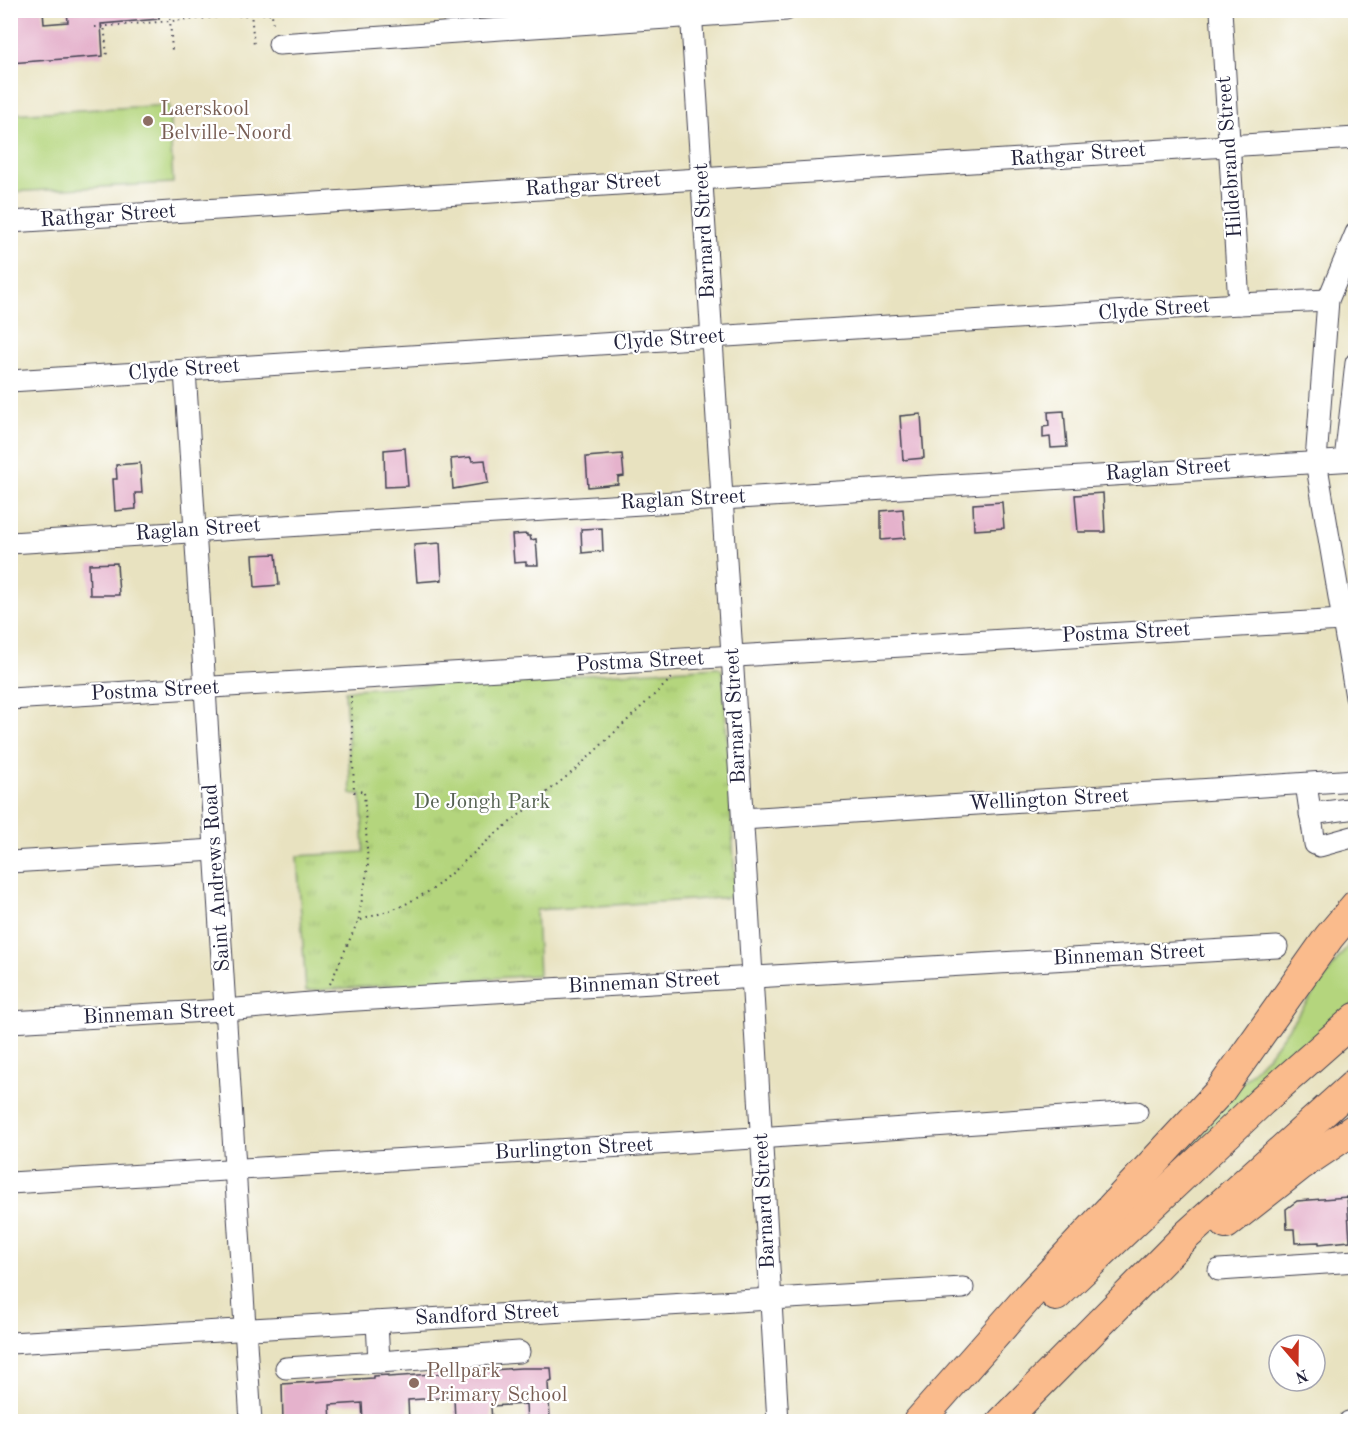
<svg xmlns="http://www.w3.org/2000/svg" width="1366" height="1432" viewBox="0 0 1366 1432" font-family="'Old Standard TT',serif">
<defs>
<pattern id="park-tufts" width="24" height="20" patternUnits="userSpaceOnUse" patternTransform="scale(1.5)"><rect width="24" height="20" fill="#b4d57d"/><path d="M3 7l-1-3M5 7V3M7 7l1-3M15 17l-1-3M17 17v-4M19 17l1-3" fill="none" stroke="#9ab76d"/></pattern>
</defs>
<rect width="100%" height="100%" fill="#fff"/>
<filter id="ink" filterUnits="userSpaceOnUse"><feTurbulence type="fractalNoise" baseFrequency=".0167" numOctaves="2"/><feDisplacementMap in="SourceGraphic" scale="12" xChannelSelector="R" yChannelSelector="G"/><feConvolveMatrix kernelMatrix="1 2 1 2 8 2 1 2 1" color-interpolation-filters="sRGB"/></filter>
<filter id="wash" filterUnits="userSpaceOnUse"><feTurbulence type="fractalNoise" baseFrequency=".008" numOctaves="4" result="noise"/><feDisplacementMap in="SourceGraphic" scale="24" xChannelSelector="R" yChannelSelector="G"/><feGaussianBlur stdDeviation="1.35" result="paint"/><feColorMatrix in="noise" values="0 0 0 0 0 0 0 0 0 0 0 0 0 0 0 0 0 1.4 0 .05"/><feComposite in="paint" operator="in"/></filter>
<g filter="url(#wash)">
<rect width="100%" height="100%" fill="#e8e2c0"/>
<g fill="#b4d57d" stroke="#6b7c5c" stroke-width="1.5">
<polygon points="169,105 173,183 11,192 11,114"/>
<polygon points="1355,936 1355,1003 1156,1184 1150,1179 1271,1052"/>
</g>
<polygon fill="url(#park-tufts)" stroke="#6b7c5c" stroke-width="1.5" points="718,667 723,671 736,897 536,910 539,975 306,991 297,856 364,852 361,794 351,794 345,691 356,689"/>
<g id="blocks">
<g fill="#e5b2cc">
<polygon points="11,10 43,10 44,24 68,22 67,10 159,10 159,19 101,24 103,56 10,63 10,50 14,50"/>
<polygon points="1064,411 1067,447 1051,448 1050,437 1043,438 1043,427 1049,426 1048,412"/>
<polygon points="921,414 924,458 903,460 900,416"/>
<polygon points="405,448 408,486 385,487 384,450"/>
<polygon points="622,454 624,476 618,477 618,484 588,487 586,457"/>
<polygon points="471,457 472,461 485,460 488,483 453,489 451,459"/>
<polygon points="140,463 142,493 135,493 136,509 115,511 113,479 117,479 116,465"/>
<polygon points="1103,493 1105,532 1078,532 1075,495"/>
<polygon points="1002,502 1004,528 974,530 973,504"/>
<polygon points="903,509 905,538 881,540 881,511"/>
<polygon points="602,528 603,551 582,553 581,529"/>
<polygon points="527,534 527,536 530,536 531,540 536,539 538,565 526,565 526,562 514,563 512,535"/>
<polygon points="440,543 442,580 417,582 414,545"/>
<polygon points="276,554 279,585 255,587 253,555"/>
<polygon points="117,563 119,595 90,595 89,564"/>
<polygon points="1347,1197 1350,1241 1319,1244 1319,1242 1295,1243 1294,1229 1287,1229 1286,1209 1297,1201"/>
<polygon points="521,1368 551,1368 552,1381 548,1383 550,1418 547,1418 547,1422 527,1422 526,1404 491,1406 492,1422 455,1422 454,1397 408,1400 409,1422 363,1422 362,1403 330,1405 331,1422 283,1422 282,1384 373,1378 373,1376 388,1375 388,1377"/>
</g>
</g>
</g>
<g filter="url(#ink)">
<use href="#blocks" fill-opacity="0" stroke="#403f4f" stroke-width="1.5"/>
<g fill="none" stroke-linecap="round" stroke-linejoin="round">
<g stroke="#403f4f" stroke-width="23">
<g id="minor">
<polyline points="691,10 747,890 778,1422"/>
<polyline points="1221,10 1239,304"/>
<polyline points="279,44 786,10"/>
<polyline points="10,222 1356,138"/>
<polyline points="1356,233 1328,300 1316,461 1356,697"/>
<polyline points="185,370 251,1422"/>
<polyline points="10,381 1239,304 1328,300"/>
<polyline points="1345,460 1356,363"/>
<polyline points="10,543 1356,460"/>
<polyline points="10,699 1342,620"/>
<polyline points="1306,784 1315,844 1320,846 1356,836"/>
<polyline points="1310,814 1356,808"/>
<polyline points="742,819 1356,780"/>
<polyline points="10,862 215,850"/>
<polyline points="10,1022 225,1010 322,1002 1277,947"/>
<polyline points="10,1183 772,1137 1137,1112"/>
<polyline points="1219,1270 1356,1261"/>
<polyline points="377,1322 379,1362 519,1352"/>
<polyline points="10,1343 963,1288"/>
<polyline points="286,1368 379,1362"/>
<polyline points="1349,1422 1356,1421"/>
</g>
</g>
<g stroke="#403f4f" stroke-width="32">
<g id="highway">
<polyline points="1226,1224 1301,1165 1356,1128"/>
<polyline points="1056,1296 1262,1101 1356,1018"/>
<polyline points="918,1422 1031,1294 1220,1091 1329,937 1356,905"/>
<polyline points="1002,1422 1187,1235 1356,1083"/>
</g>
</g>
<g stroke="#403f4f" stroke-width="2" stroke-dasharray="1.5 4.5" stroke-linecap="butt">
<polyline points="251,12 254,46"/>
<polyline points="170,18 172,52"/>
<polyline points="104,23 107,57"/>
<polyline points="95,27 272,13 273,27"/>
<polyline points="351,696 354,792 364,791 368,867 358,921"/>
<polyline points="330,984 358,921 402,906 433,889 493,836 576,769 673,677"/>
</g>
<use href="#minor" stroke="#fff" stroke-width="21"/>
<use href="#highway" stroke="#fabb8c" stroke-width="30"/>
</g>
</g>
<g fill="#8d6e63" stroke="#fff" stroke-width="2">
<circle cx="148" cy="121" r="6"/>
<circle cx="414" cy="1383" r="6"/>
</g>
<g text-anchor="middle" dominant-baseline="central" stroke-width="4.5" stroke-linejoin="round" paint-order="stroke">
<g font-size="21" fill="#785e54" stroke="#fff" text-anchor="start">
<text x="160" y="109">Laerskool<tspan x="160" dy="24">Belville-Noord</tspan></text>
<text x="426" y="1371">Pellpark<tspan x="426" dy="24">Primary School</tspan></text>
</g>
<g font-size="21" fill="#22223b" stroke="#fff">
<text transform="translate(1078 155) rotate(-4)">Rathgar Street</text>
<text transform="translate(1230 157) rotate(-94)">Hildebrand Street</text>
<text transform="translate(593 185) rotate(-4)">Rathgar Street</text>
<text transform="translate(108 216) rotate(-4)">Rathgar Street</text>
<text transform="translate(705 231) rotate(-93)">Barnard Street</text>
<text transform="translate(1154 310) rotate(-4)">Clyde Street</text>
<text transform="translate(669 340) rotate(-4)">Clyde Street</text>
<text transform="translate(184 370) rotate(-4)">Clyde Street</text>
<text transform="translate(1168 470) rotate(-4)">Raglan Street</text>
<text transform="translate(683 500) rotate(-3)">Raglan Street</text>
<text transform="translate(198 530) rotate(-4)">Raglan Street</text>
<text transform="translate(1126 633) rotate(-3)">Postma Street</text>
<text transform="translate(640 662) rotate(-3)">Postma Street</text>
<text transform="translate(155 691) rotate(-3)">Postma Street</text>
<text transform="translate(736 716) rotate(-93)">Barnard Street</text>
<text transform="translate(1049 800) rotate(-3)">Wellington Street</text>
<text transform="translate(217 878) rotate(-94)">Saint Andrews Road</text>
<text transform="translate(1129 955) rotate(-3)">Binneman Street</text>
<text transform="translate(644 983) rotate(-3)">Binneman Street</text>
<text transform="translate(159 1014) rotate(-3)">Binneman Street</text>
<text transform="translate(574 1149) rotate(-3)">Burlington Street</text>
<text transform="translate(765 1201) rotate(-93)">Barnard Street</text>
<text transform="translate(487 1315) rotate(-3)">Sandford Street</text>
</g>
<g font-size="21" fill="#556152" stroke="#fff">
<text x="482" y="802">De Jongh Park</text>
</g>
</g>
<rect width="1366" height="1432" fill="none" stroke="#fff" stroke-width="36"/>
<g transform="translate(1297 1363) rotate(160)"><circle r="28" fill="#ffffff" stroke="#a7a7b1" stroke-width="1.5"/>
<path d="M0-4.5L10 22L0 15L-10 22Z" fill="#c8321e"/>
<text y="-9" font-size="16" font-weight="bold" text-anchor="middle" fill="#22223b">N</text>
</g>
</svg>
